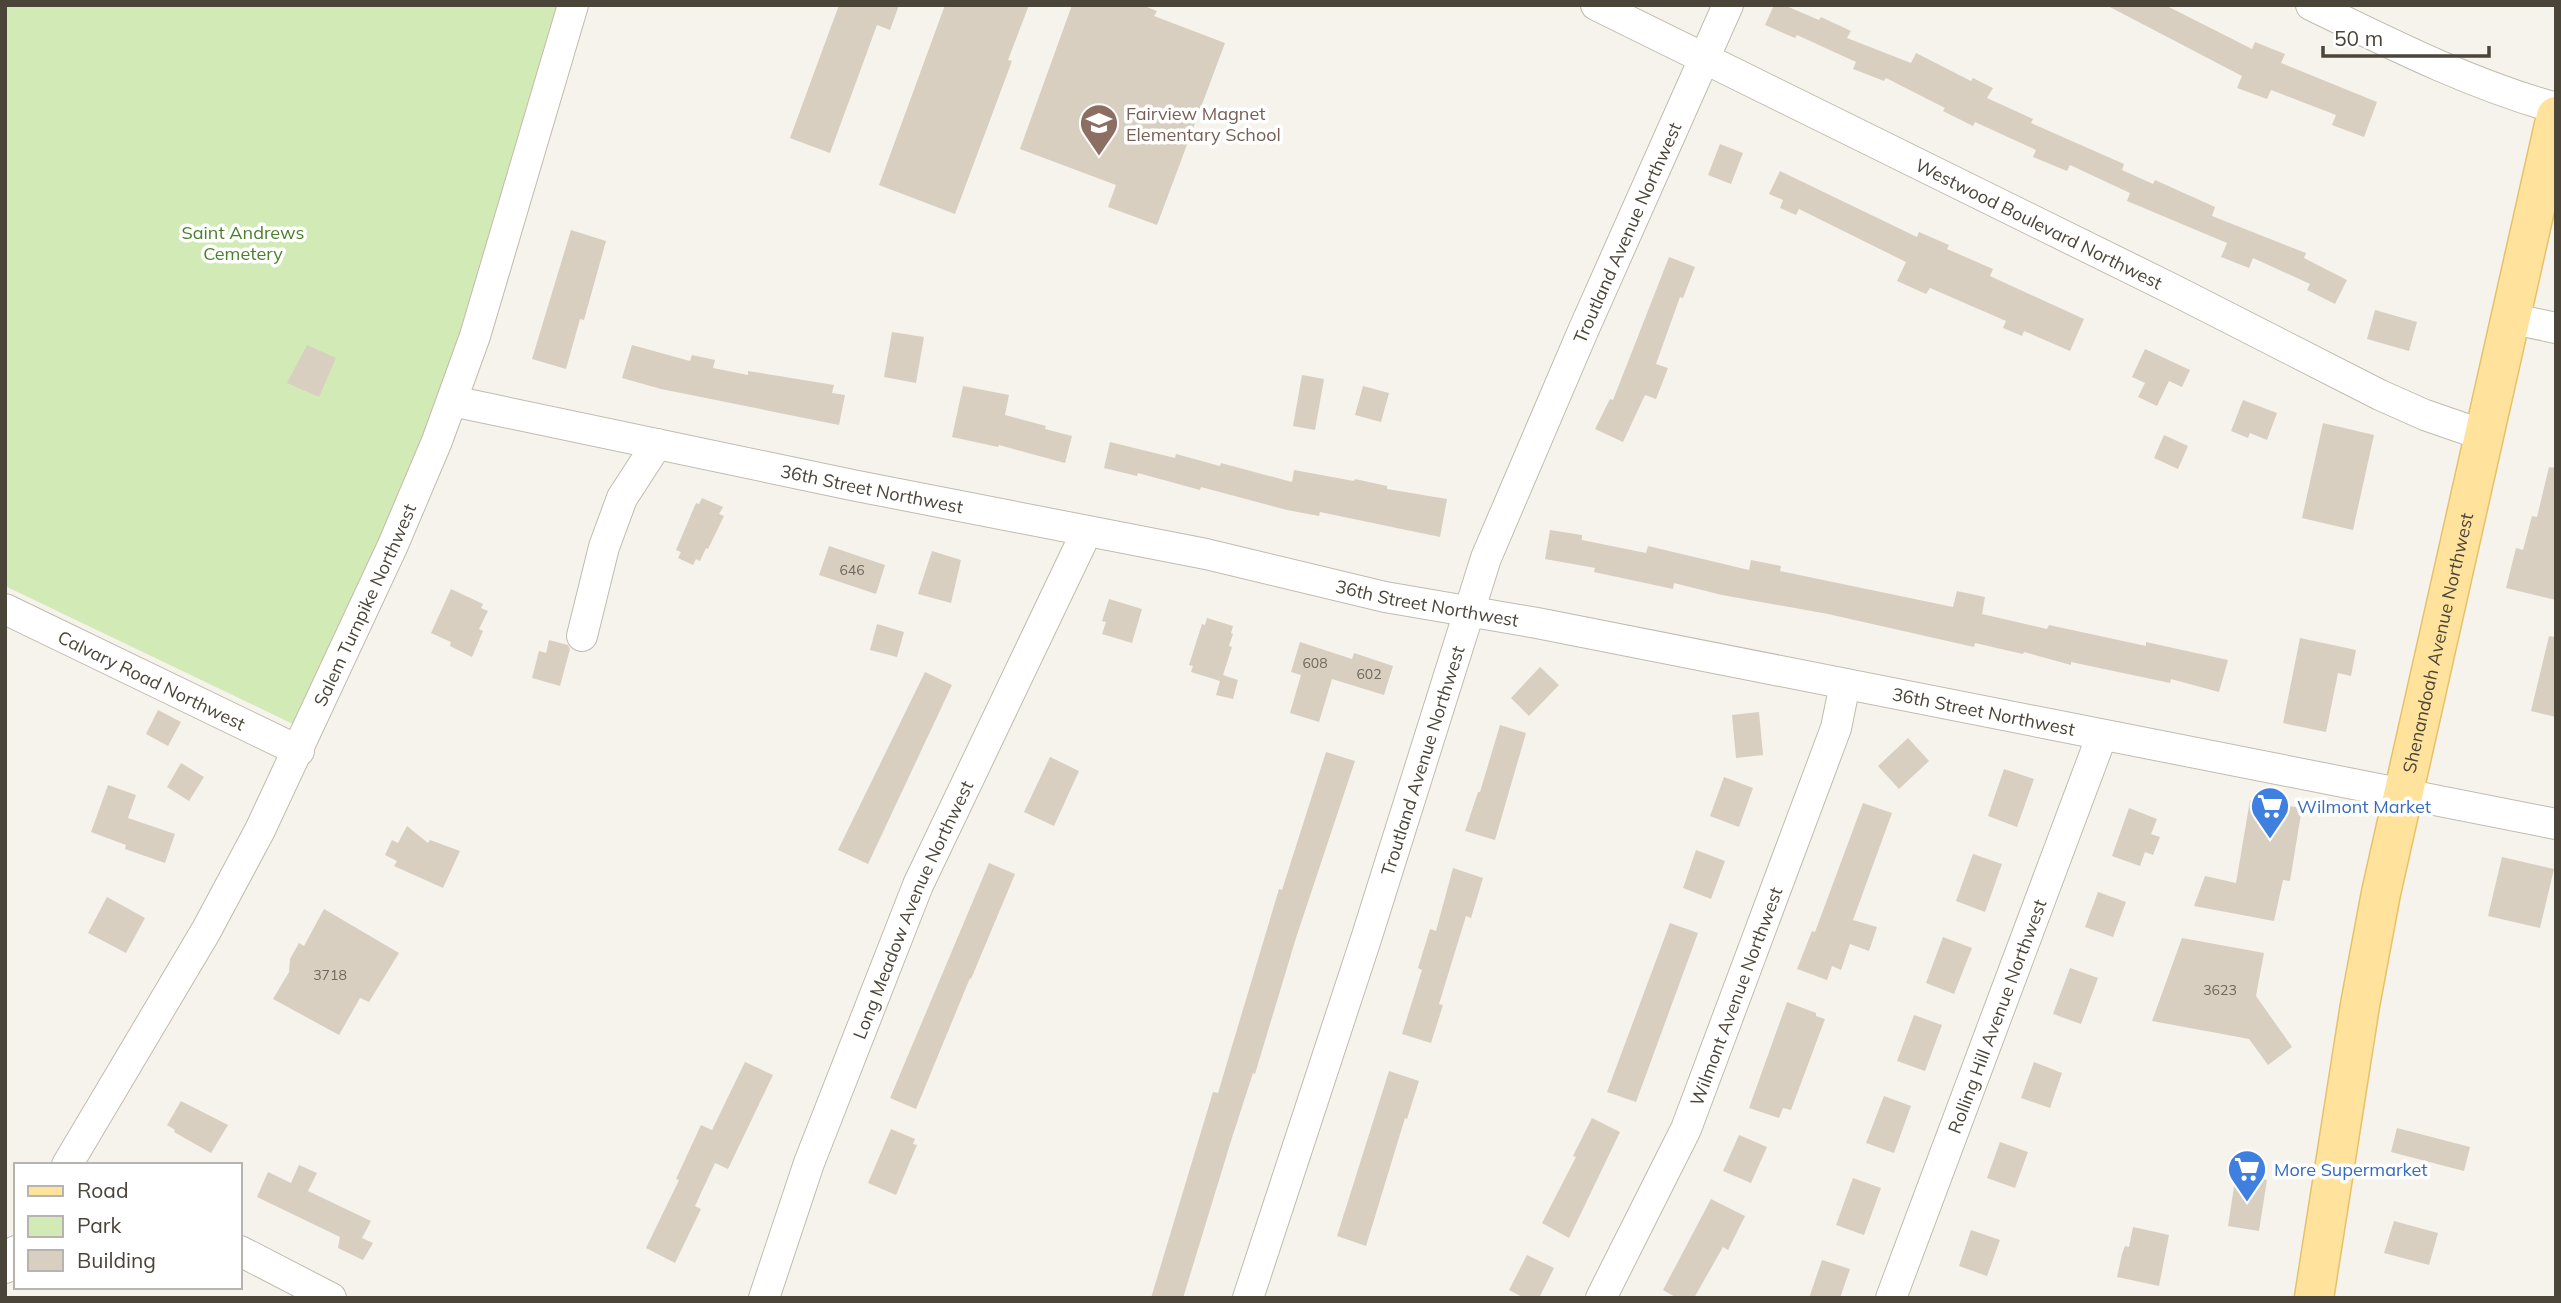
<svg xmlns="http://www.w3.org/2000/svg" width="2561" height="1303" viewBox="0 0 2561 1303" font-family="Mulish,sans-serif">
<rect width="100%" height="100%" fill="#f6f3ec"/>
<path fill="#d2eab5" d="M5 5H557C528 107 501 210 469 310 424 453 361 590 295 725L5 586Z"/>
<g fill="#d8cfc1">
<polygon points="839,5 899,5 890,30 877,25 830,153 790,138"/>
<polygon points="945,5 1029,5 1008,60 1012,61 955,214 879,185"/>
<polygon points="1072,5 1142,5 1157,11 1154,16 1225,43 1157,225 1108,207 1116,185 1020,149"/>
<polygon points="1774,5 1784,5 1819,20 1821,17 1851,31 1847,38 1911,63 1916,53 1971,81 1973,78 1993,88 1987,98 2033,119 2031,123 2124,164 2122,170 2153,184 2155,180 2215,207 2212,216 2306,253 2304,258 2347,280 2335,304 2307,290 2310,284 2253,258 2249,268 2221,257 2227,243 2127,201 2130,193 2070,165 2067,171 2033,157 2036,150 1975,122 1973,126 1943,111 1945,108 1886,78 1884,81 1853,69 1856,62 1797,35 1795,38 1765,25"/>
<polygon points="2106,5 2165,5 2252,49 2255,42 2285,54 2281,63 2377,102 2364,137 2332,125 2336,115 2271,90 2267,99 2237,88 2242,76"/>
<polygon points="1720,144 1743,153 1731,184 1708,175"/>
<polygon points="1780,171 1917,237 1919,232 1949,245 1947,249 1993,269 1990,276 2084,319 2070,351 2024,331 2022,336 2003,328 2006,321 1930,288 1926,294 1897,281 1906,262 1799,209 1796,215 1780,208 1783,200 1769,194"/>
<polygon points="571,230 606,241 584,320 580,319 566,369 532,359"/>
<polygon points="1669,257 1695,267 1683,298 1680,297 1656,364 1668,368 1656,399 1645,395 1623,442 1595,429 1610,399 1613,400"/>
<polygon points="2375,310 2417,322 2409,351 2367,339"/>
<polygon points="892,332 924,337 916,383 884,377"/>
<polygon points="307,345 336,358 319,397 287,383"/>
<polygon points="632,345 690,361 692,355 715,360 713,368 748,375 748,371 834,385 832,393 845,395 839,425 661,389 622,378"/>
<polygon points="2145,349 2190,370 2182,387 2169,381 2157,406 2138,397 2145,383 2132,377"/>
<polygon points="1302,375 1324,379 1315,430 1293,426"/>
<polygon points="963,386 1009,395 1005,415 1046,426 1045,429 1072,436 1065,463 999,445 998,447 952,437"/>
<polygon points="1363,386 1389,393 1381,422 1355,415"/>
<polygon points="2243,400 2277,413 2267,440 2250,433 2248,438 2231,431"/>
<polygon points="2323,423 2374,435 2353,530 2302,518"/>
<polygon points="2164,435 2188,446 2178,469 2154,458"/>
<polygon points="1110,442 1175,458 1176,454 1220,466 1221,463 1292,482 1294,470 1354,481 1355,479 1387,486 1387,489 1447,499 1440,537 1320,512 1319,516 1287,510 1201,487 1200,490 1138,473 1137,476 1104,468"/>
<polygon points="2549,467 2556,468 2556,600 2506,588 2516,548 2523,550 2532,516 2537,517"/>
<polygon points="702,498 723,507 719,514 724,516 708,549 706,548 700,561 696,559 693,565 678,558 681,552 676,550 696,503 699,504"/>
<polygon points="1550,530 1582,535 1582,540 1646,553 1648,546 1749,570 1751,560 1781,566 1780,571 1953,607 1957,591 1985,597 1982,614 2047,629 2049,625 2146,646 2146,642 2228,660 2219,692 2171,679 2170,683 2071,662 2071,665 2024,652 2023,654 1975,643 1974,647 1828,614 1722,595 1674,583 1673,589 1594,572 1595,568 1545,559"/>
<polygon points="829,546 885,565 876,594 819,575"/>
<polygon points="932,551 961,560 951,603 918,594"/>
<polygon points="451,589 483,604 481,608 488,611 479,629 483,631 472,657 450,646 451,642 431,633"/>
<polygon points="1109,599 1142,609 1132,643 1102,634 1106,622 1102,621"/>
<polygon points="1207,618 1233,626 1231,633 1233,634 1229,646 1232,647 1223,675 1238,680 1233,699 1216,695 1220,681 1191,672 1193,666 1189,665 1202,624 1205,625"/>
<polygon points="877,624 904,632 897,657 870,650"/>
<polygon points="2549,636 2556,637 2556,717 2531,711"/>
<polygon points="2300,638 2356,650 2351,676 2338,673 2326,732 2283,723"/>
<polygon points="549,640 568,645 570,649 560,686 532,678 539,651 546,653"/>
<polygon points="1300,642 1352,659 1354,653 1393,666 1384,695 1332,679 1319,722 1290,713 1301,675 1291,672"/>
<polygon points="1540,667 1559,685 1529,716 1511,698"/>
<polygon points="925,672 952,685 868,864 838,850"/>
<polygon points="158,710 181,722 168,746 146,734"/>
<polygon points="1759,712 1763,755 1736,758 1732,715"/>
<polygon points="1500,725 1526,733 1495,840 1465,831 1478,792 1480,792"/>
<polygon points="1908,738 1929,761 1899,789 1878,766"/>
<polygon points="1326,752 1355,761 1296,938 1255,1074 1253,1073 1231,1141 1183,1298 1151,1298 1213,1092 1218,1093 1279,889 1282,890"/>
<polygon points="1050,757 1079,771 1054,826 1024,812"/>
<polygon points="181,763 204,777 189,801 167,787"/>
<polygon points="2004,769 2034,779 2017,827 1988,816"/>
<polygon points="1724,777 1753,788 1739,827 1710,816"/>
<polygon points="108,785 136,795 128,818 175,834 165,863 125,849 126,845 91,832"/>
<polygon points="2250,800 2302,808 2290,881 2283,880 2274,921 2194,906 2205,876 2236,883"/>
<polygon points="1863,803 1892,813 1853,920 1877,927 1869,951 1850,944 1841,970 1832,966 1827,980 1797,969 1812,931 1815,932"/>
<polygon points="2129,808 2157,819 2151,834 2160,837 2153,855 2145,852 2140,866 2112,856"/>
<polygon points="407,826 428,843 430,840 460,851 443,888 394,866 397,861 385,855 392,840 398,843"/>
<polygon points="1696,850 1725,861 1711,899 1683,888"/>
<polygon points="1973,854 2002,864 1985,912 1956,901"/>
<polygon points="2502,857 2554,869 2540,928 2488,916"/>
<polygon points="989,863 1015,874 971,979 970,978 916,1109 890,1098"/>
<polygon points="1453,868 1483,878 1471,918 1466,916 1439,1004 1443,1005 1431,1043 1402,1034 1422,970 1418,968 1430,929 1436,931"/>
<polygon points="2098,892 2126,902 2113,937 2085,927"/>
<polygon points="107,897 145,918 126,953 88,933"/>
<polygon points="324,909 399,953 369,1002 360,998 339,1035 273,999 289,972 290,959 299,943 304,946"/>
<polygon points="1670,923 1698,933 1636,1102 1607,1092"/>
<polygon points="1943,937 1972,948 1954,994 1926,983"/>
<polygon points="2182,938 2264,953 2256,996 2292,1047 2268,1065 2249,1039 2152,1021"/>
<polygon points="2070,968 2098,978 2081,1024 2053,1014"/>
<polygon points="1787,1002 1816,1013 1816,1016 1825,1019 1791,1110 1783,1108 1779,1118 1749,1108"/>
<polygon points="1914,1015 1942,1025 1925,1071 1897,1061"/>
<polygon points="745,1062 773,1075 728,1169 715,1163 695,1206 701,1209 675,1263 646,1248 679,1180 676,1179 701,1125 712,1130"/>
<polygon points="2034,1062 2062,1073 2050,1108 2021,1098"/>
<polygon points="1389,1071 1419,1081 1407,1119 1405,1118 1366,1246 1337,1236"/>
<polygon points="1884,1096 1911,1106 1894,1153 1866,1143"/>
<polygon points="181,1101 228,1125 211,1153 174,1132 175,1130 167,1125"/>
<polygon points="1592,1118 1620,1132 1569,1238 1542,1223 1576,1157 1573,1156"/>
<polygon points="2397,1128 2470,1147 2464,1171 2391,1152"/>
<polygon points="891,1129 915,1139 913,1144 917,1145 896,1195 868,1183"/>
<polygon points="1739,1135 1767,1147 1751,1183 1723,1171"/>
<polygon points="2000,1142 2028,1152 2015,1188 1987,1178"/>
<polygon points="299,1165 317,1173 308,1191 371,1221 362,1238 373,1243 363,1260 338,1248 340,1237 257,1197 268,1172 291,1183"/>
<polygon points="2236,1174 2267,1180 2259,1231 2228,1226"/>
<polygon points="1853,1178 1881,1188 1864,1235 1836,1225"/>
<polygon points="1711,1199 1745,1216 1728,1250 1723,1247 1694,1298 1677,1298 1663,1290"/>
<polygon points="2394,1221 2438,1233 2429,1265 2384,1253"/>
<polygon points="2133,1227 2169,1235 2159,1286 2117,1277 2122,1254 2125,1246 2129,1247"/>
<polygon points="1971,1230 2000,1240 1987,1276 1959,1266"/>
<polygon points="1527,1255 1554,1268 1539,1298 1524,1298 1509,1290"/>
<polygon points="1822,1260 1850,1269 1840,1298 1809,1298"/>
</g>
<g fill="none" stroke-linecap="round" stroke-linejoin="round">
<g stroke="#c2bbae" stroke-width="32">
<g id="minor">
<path id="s1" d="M1596 5 2174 290 2380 395 2425 415 2483 435"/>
<path d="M2311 5C2391 44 2470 84 2556 108"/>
<polyline points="2509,318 2556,328"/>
<path id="s2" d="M452 401 857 486 1206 554 1385 597 1537 623 2556 824"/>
<path id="s3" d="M5 609 299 751"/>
<polyline points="582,636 604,547 622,498 657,444"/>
<path id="s4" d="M67 1165 206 931 260 830 393 545 437 441 475 336 573 5"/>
<polyline points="240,1251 331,1298"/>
<polyline points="5,1268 16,1251"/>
<path id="s5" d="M764 1298 809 1163 918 885 1087 531"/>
<path id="s6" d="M1248 1298 1367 936 1486 558 1583 331 1728 5"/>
<path id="s7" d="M1601 1298 1686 1129 1836 728 1845 684"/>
<path id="s8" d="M1891 1298 2102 735"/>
</g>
</g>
<g stroke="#e6c16a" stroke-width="41">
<g id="major">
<path id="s9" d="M2314 1298 2360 1005 2381 893 2556 116"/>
</g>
</g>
<use href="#minor" stroke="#fff" stroke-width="30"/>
<use href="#major" stroke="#ffe39c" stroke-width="38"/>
</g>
<defs>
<g id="school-pin" transform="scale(2.0125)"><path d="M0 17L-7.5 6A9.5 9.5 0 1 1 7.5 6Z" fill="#8d6e63" stroke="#fff"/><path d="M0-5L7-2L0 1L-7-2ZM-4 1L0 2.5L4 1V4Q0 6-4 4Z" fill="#fff"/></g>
<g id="supermarket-pin" transform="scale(2.0125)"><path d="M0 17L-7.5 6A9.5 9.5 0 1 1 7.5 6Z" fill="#3f7fe0" stroke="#fff"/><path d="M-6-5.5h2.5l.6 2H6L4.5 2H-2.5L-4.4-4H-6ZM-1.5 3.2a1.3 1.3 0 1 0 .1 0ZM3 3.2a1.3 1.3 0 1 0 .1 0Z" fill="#fff"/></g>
</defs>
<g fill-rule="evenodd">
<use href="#school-pin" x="1099" y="123"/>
<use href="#supermarket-pin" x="2270" y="806"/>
<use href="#supermarket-pin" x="2247" y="1169"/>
</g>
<g text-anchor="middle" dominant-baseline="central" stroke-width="7" stroke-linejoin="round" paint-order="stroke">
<g font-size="14" fill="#6e675b">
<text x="852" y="570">646</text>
<text x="1315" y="663">608</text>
<text x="1369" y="674">602</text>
<text x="330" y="975">3718</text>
<text x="2220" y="990">3623</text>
</g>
<g font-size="18" fill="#785e54" stroke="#fff" text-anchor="start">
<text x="1126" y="113">Fairview Magnet<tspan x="1126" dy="21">Elementary School</tspan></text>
</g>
<g font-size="18" fill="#4b4439" stroke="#fff">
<text stroke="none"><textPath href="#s1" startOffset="494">Westwood Boulevard Northwest</textPath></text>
<text stroke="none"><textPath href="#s6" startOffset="1132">Troutland Avenue Northwest</textPath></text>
<text stroke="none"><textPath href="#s2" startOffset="429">36th Street Northwest</textPath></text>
<text stroke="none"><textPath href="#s2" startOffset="996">36th Street Northwest</textPath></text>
<text stroke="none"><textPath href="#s4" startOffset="635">Salem Turnpike Northwest</textPath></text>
<text stroke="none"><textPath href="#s9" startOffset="667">Shenandoah Avenue Northwest</textPath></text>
<text stroke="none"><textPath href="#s3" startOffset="163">Calvary Road Northwest</textPath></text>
<text stroke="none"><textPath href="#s2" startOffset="1563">36th Street Northwest</textPath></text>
<text stroke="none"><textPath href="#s6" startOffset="565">Troutland Avenue Northwest</textPath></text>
<text stroke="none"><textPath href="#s5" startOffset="416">Long Meadow Avenue Northwest</textPath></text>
<text stroke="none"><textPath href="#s7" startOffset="331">Wilmont Avenue Northwest</textPath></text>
<text stroke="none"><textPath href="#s8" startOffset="301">Rolling Hill Avenue Northwest</textPath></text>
</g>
<g font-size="18" fill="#4a7f2a" stroke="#fff">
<text x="243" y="232">Saint Andrews<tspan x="243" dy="21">Cemetery</tspan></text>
</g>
<g font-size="18" fill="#366cbe" stroke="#fff" text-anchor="start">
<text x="2297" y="806">Wilmont Market</text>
<text x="2274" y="1169">More Supermarket</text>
</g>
</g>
<rect width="2561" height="1303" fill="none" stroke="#4b4439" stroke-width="14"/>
<rect x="14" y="1163" width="228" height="126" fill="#ffffff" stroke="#b7b4b0" stroke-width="2"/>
<rect x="28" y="1186" width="35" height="10" fill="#ffe39c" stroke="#b7b4b0" stroke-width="2"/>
<text x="77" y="1198" font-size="21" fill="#4b4439">Road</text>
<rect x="28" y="1216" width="35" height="21" fill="#d2eab5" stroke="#b7b4b0" stroke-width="2"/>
<text x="77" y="1233" font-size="21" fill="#4b4439">Park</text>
<rect x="28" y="1250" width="35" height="21" fill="#d8cfc1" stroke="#b7b4b0" stroke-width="2"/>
<text x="77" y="1268" font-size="21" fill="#4b4439">Building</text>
<path d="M2323 46v10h166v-10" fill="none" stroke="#4b4439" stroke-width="3.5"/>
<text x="2334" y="46" font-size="21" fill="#4b4439" stroke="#ffffff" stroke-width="5" paint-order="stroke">50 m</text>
</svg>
